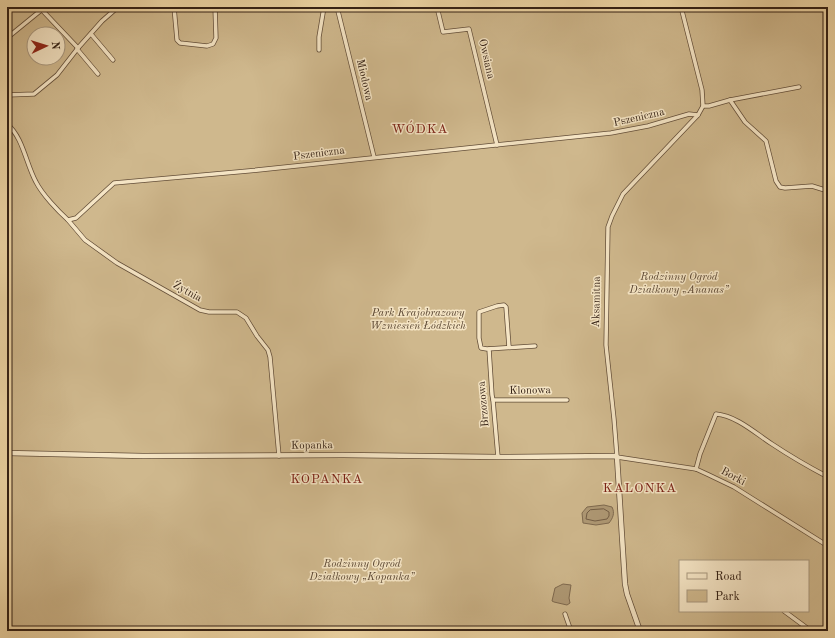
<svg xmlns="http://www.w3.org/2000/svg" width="835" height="638" viewBox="0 0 835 638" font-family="'Old Standard TT',serif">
<rect width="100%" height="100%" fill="#efd7a6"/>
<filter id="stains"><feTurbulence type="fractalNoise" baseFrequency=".005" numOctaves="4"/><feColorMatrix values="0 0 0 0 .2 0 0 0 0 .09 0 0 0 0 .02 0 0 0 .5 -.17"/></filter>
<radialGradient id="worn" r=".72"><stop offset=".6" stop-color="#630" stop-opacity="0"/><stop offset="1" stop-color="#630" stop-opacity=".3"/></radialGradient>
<path fill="#cfb88d" stroke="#826c51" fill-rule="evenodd" d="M7 7H828V631H7ZM34 34H58V58H34ZM680 561H808V611H680Z"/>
<g fill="#af9975" stroke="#7e694f">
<path d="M604 505 612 507C615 513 613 518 609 523L596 525 583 523 582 513 587 507Z"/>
<polygon points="563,584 571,585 569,598 570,603 567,605 554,602 552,601 555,588"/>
</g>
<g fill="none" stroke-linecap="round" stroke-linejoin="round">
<polygon stroke="#725d45" stroke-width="1" points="604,509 609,512 609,516 607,519 595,521 586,519 587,513 590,510"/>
<g stroke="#634e39" stroke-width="5">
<g id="minor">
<polyline points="174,7 177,40 180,43 207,46 213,44 216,38 215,7"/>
<polyline points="337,7 374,157"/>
<polyline points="437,7 443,32 469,29 497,145"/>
<polyline points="681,7 702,90 703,106 698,115 623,194 612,216 608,227 606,345 614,419 617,457 696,469 709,475 734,487 828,546"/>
<polyline points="42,10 78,48"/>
<polyline points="91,34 113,60"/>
<polyline points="7,38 45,7"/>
<polyline points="77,49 98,74"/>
<polyline points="319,50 319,37 324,7"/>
<polyline points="7,95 34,94 57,75 78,48 102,21 118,7"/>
<polyline points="730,100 799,87"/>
<polyline points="703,106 709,106 730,100 745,122 766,141 776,181 780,187 785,188 812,186 828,191"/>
<path d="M7 124C23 137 26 164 36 182 42 194 58 211 68 220L76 218 114 183 248 171 611 133 648 126 689 114 698 115"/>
<polyline points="68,220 85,240 117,263 200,310 209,312 237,312 246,318 257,336 268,350 270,357 279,456"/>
<polyline points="509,347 506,307 504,305 497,306 479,312 479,338 481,348 487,349 535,346"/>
<polyline points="489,349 492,395 493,400 498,457"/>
<polyline points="493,400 567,400"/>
<path d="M696 469 700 454 716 414C737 416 755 433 772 444 790 456 809 467 828 477"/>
<polyline points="784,611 811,631"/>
<polyline points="565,614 571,631"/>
</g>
</g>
<g stroke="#634e39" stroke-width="6">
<polyline id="tertiary" points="7,453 143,456 343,455 498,457 615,456 617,457 625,584 627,594 640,631"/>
</g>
<use href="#minor" stroke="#f5e5c5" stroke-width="3.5"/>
<use href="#tertiary" stroke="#f5e5c5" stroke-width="4.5"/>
</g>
<g text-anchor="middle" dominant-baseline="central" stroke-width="3" stroke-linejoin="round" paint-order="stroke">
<g font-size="11" fill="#342115" stroke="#f5e5c5">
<text transform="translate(486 59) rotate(77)">Owsiana</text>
<text transform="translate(364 80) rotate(77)">Miodowa</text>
<text transform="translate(639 118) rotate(-13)">Pszeniczna</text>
<text transform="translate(319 154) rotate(-7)">Pszeniczna</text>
<text transform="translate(187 292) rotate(29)">Żytnia</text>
<text transform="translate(597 302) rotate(-89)">Aksamitna</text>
<text transform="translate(530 391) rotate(-1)">Klonowa</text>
<text transform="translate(484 404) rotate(-95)">Brzozowa</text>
<text transform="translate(312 446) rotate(-1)">Kopanka</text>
<text transform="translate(733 477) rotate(28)">Borki</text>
</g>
<g font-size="11" font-style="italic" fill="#5b4733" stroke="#f5e5c5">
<text x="679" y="277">Rodzinny Ogród<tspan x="679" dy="13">Działkowy „Ananas”</tspan></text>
<text x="418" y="313">Park Krajobrazowy<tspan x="418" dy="13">Wzniesień Łódzkich</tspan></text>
<text x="362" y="564">Rodzinny Ogród<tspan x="362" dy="13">Działkowy „Kopanka”</tspan></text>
</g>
<g font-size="13" letter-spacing="1" fill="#7a1f14" stroke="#f5e5c5">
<text x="420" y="129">WÓDKA</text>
<text x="327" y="479">KOPANKA</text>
<text x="640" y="488">KALONKA</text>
</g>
</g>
<rect width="835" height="638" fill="none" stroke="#efd7a6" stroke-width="24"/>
<rect x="8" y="8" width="819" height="622" fill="none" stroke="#342115" stroke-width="2"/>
<rect x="12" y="12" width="811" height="614" fill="none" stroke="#342115"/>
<rect x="679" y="560" width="130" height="52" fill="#f5e5c5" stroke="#a8977f"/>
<rect x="687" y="573" width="20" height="6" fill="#f5e5c5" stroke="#a8977f"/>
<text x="715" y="580" font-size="12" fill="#342115">Road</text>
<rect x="687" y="590" width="20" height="12" fill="#cfb88d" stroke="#a8977f"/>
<text x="715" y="600" font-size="12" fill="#342115">Park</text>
<g transform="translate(46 46) rotate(86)"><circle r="19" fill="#f5e5c5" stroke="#a8977f"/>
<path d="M0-3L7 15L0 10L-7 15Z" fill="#8f2418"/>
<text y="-6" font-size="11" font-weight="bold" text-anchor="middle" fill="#342115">N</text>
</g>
<rect width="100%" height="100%" filter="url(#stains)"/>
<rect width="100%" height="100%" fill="url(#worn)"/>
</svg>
